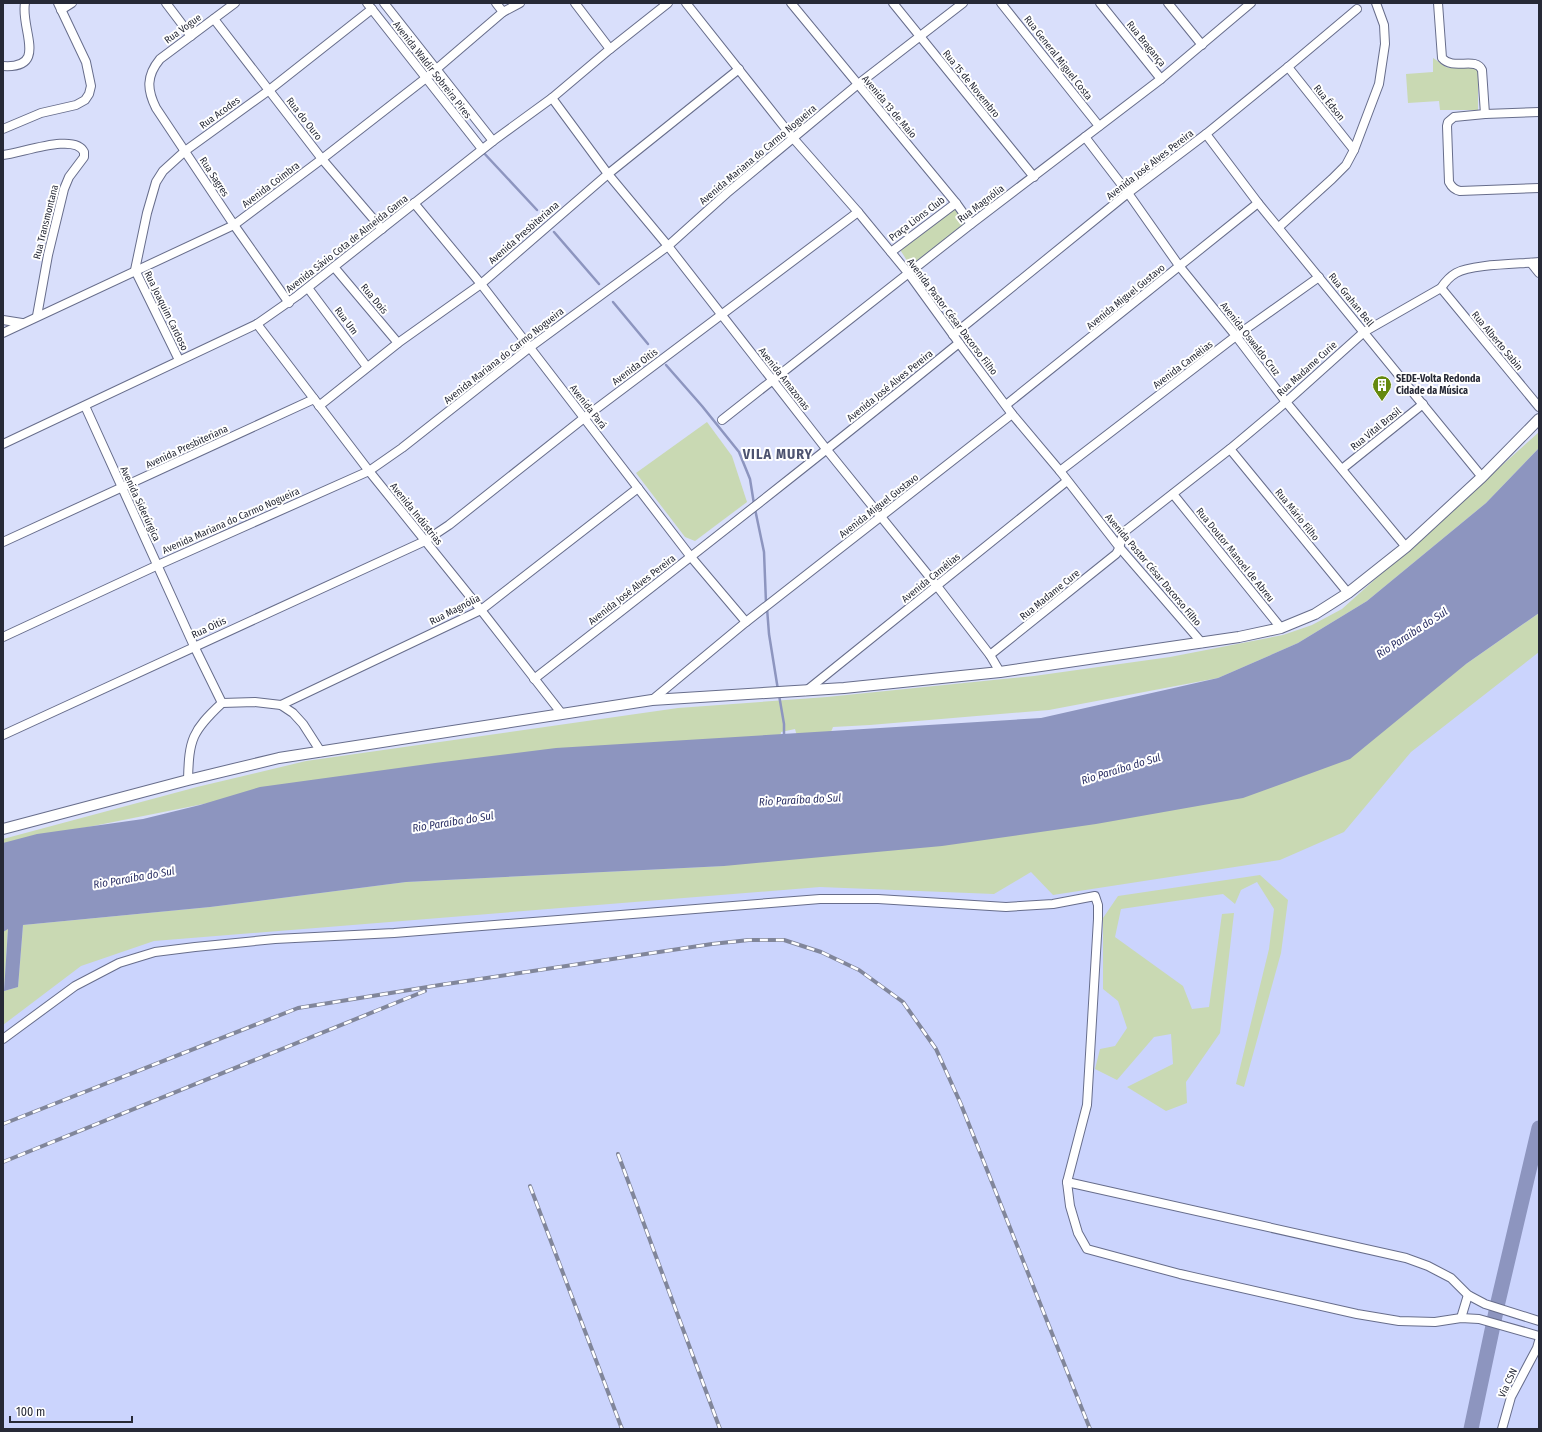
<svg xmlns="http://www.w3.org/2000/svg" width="1542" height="1432" viewBox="0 0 1542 1432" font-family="'Fira Sans Condensed',sans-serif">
<rect width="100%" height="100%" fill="#d9dffb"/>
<polygon fill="#cbd4fd" points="1539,613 1539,1429 3,1429 3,932 1350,759"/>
<g fill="#c9d9b3">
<path d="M1433 58C1437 60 1442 65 1446 67 1457 70 1468 65 1478 70V110H1440L1439 101 1408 103 1406 74 1433 72Z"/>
<polygon points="954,208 965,224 911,267 899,248"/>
<polygon points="707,422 732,456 747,502 695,541 685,537 636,473"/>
<polygon points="1539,432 1539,448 1486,503 1367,601 1298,643 1218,678 1049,710 870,725 833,727 824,749 802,753 795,729 781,732 779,750 349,775 3,844 3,839 197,787 306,761 678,708 827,697 1034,676 1170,657 1283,635 1312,625 1342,609"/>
<polygon points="1539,613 1539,652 1411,752 1344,832 1280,860 1053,895 1031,872 994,894 820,887 154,941 81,966 3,1025 3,932 8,928 4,991 18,987 23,925 210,907 406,882 724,866 1466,664"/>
<polygon points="1260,875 1288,900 1281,953 1244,1087 1236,1084 1269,949 1274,909 1257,882 1241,890 1235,904 1223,894 1121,909 1115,937 1183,986 1192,1009 1209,1007 1222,914 1234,913 1220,1033 1186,1082 1187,1103 1166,1111 1127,1087 1173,1064 1171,1034 1154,1037 1117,1080 1095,1069 1100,1049 1115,1046 1127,1028 1118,1001 1103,989 1103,918 1118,896"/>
</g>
<polygon fill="#8d95bf" points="1539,448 1539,613 1466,664 1350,759 1243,798 1096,824 942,846 724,866 406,882 210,907 23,925 18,987 4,991 8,929 3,932 3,843 37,834 143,819 200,805 260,787 435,763 556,748 1041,718 1218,678 1298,643 1367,601 1486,503"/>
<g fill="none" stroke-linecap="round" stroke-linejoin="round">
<g stroke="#8d95bf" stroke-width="2.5">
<polyline points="482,151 537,210"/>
<polyline points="554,232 599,284"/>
<polyline points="613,302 648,344"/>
<polyline points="666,365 702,406 739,452 750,479 754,504"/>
<polyline points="755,509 764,552 766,603"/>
<polyline points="767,608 769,634 778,690"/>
<polyline points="779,695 784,724 784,737"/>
</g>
<polyline stroke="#8d95bf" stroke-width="15" points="1471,1429 1498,1302 1539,1128"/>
<g stroke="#676d8b" stroke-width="10">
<g id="minor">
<polyline points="166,3 191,36"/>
<path d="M235 3 160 59C146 76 147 90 156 108L234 225 289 303"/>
<polyline points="367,3 482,149"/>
<polyline points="384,3 493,141"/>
<polyline points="496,3 503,12"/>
<polyline points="575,3 610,49"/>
<polyline points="686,3 793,138 858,212 909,274 959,343 1012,414 1060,471 1120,548 1202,643"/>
<polyline points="791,3 956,203 971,224"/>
<polyline points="893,3 1034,177"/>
<polyline points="1001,3 1099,126"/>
<polyline points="1100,3 1161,79"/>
<polyline points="1168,3 1202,45"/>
<path d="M1438 3 1442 58C1453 71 1476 56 1482 70L1485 114"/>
<polyline points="61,10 72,3"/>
<polyline points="214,19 322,159 382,229"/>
<path d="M3 66C49 69 20 29 25 3"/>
<polyline points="1288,67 1354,150"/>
<polyline points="552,98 608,174 668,246 827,450 937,586 990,655 1000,672"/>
<path d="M1539 112 1485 114 1454 117 1448 122 1447 126 1449 182C1452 188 1455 190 1460 191L1539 188"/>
<polyline points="3,129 41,113 76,105 85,100 89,94 91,86 86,62 58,3"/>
<polyline points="1206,134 1258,203 1482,477"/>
<polyline points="1085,137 1128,193 1180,267 1236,336 1286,402 1406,547"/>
<path d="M3 155C20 154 75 132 84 152V157L69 177 64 189 48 255 37 316"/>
<polyline points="414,203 481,284 691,557 746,622"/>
<polyline points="1279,227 1332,179 1346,165 1354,150 1379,84 1385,44 1384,25 1376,3"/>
<polyline points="891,252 956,203"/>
<polyline points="1531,263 1539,273"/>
<polyline points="334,267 398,343"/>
<polyline points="308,288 367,367"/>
<polyline points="1441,288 1539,407"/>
<polyline points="3,320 22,323"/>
<polyline points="257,324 369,471 481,610 562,714"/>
<polyline points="3,333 234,225 322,159 426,78 503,12 520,3"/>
<polyline points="953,335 1128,193 1206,134 1288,67 1357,9"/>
<polyline points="179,360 135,270 147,213 156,182 163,171 185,151 268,91 372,9"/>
<polyline points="1006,405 1258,203"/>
<polyline points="85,406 194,646 222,703"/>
<polyline points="319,406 398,343 481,284 608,174 739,69"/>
<polyline points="722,420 971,224 1161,79 1251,3"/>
<polyline points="3,444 257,324 297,296 493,141 552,98 610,49 668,3"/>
<polyline points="1230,449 1348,593"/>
<polyline points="1342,469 1423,404"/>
<polyline points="1060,471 1236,336 1319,277"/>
<polyline points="1173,494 1281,628"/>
<polyline points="3,542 314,399"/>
<polyline points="3,637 158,565 369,471 402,448 529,348 668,246 727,193 857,85 963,3"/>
<path d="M990 655 1116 554C1121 548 1120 539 1124 532L1230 449 1286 402 1364 332 1441 288C1445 282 1449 277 1456 273 1471 264 1520 264 1539 262"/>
<path d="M534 679C677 568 819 457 959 343"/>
<polyline points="806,691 1067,481"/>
<polyline points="652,700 746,622 1012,414"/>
<polyline points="222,703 255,702 281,705 293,713 303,724 321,752"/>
<polyline points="281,705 481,610 638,488"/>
<polyline points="3,735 425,541 449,525 584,418 858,212"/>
<path d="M188 780C189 739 192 731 222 703"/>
<polyline points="3,1039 75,986 119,963 155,952 195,947 275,939 394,933 820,899 878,899 1006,907 1053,904 1095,896 1098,905 1098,919 1087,1105 1067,1182 1070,1206 1078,1233 1087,1249 1180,1274 1357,1314 1399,1321 1435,1322 1461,1318 1479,1319 1539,1336"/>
<polyline points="1067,1182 1406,1258 1428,1266 1451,1278 1468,1295 1485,1304 1539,1321"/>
<polyline points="1461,1318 1468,1295"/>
<polyline points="1502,1429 1511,1397 1537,1348 1539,1341"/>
</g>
</g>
<g stroke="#676d8b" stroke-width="12">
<polyline id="major" points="3,829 188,780 279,758 652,700 844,688 1000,672 1239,637 1281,628 1315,614 1348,593 1406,547 1482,477 1539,419"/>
</g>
<use href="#minor" stroke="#fff" stroke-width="8"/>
<use href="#major" stroke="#fff" stroke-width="10"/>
<g stroke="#81869a" stroke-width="4">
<g id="rail">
<polyline points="3,1124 298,1008 440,985 712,944 749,940 784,940 821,952 859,970 903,1002 936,1049 960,1102 1090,1429"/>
<polyline points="618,1154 720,1429"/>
<polyline points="3,1162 425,991"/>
<polyline points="530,1186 622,1429"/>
</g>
</g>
<use href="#rail" stroke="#fff" stroke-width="2.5" stroke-dasharray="8" stroke-linecap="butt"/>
</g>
<defs>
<g id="building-pin" transform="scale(1)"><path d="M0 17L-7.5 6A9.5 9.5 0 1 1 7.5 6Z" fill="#65890e" stroke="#fff"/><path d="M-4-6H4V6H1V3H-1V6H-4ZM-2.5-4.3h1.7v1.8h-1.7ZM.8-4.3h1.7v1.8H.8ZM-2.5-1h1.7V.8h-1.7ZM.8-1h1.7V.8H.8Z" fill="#fff"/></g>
</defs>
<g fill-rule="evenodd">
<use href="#building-pin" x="1382" y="385"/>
</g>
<g text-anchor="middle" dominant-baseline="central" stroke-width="4" stroke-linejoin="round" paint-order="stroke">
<g font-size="10" fill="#262936" stroke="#fff">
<text transform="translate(183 29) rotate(-36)">Rua Vogue</text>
<text transform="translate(1146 44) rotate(51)">Rua Bragança</text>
<text transform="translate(1058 58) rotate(52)">Rua General Miguel Costa</text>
<text transform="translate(432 70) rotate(52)">Avenida Waldir Sobreira Pires</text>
<text transform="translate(971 84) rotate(51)">Rua 15 de Novembro</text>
<text transform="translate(1329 103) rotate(51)">Rua Édson</text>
<text transform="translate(889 107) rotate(50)">Avenida 13 de Maio</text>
<text transform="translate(220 113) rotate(-36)">Rua Acodes</text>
<text transform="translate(304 119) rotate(52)">Rua do Ouro</text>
<text transform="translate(758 155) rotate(-40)">Avenida Mariana do Carmo Nogueira</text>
<text transform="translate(1150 165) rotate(-38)">Avenida José Alves Pereira</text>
<text transform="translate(214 177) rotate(57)">Rua Sagres</text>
<text transform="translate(271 185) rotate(-37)">Avenida Coimbra</text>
<text transform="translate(981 204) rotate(-37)">Rua Magnólia</text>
<text transform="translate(917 219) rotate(-37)">Praça Lions Club</text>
<text transform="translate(46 222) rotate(-76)">Rua Transmontana</text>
<text transform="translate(524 233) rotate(-41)">Avenida Presbiteriana</text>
<text transform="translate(347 244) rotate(-38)">Avenida Sávio Cota de Almeida Gama</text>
<text transform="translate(1126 297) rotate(-39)">Avenida Miguel Gustavo</text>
<text transform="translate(374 299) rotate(50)">Rua Dois</text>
<text transform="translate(1351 300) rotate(51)">Rua Grahan Bell</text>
<text transform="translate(166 311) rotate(64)">Rua Joaquim Cardoso</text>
<text transform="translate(952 317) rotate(53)">Avenida Pastor César Dacorso Filho</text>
<text transform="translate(346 321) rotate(53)">Rua Um</text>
<text transform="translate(1250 339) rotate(52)">Avenida Oswaldo Cruz</text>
<text transform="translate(1497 341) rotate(50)">Rua Alberto Sabin</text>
<text transform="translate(504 356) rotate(-38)">Avenida Mariana do Carmo Nogueira</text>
<text transform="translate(1183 365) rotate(-37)">Avenida Camélias</text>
<text transform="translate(635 367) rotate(-37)">Avenida Oitis</text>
<text transform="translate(1307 369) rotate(-42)">Rua Madame Curie</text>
<text transform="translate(784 379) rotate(52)">Avenida Amazonas</text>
<text transform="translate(890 386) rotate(-39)">Avenida José Alves Pereira</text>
<text transform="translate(588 407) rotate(52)">Avenida Pará</text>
<text transform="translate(1376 429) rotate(-39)">Rua Vital Brasil</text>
<text transform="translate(187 447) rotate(-25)">Avenida Presbiteriana</text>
<text transform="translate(140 504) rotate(65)">Avenida Siderúrgica</text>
<text transform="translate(879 506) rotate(-38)">Avenida Miguel Gustavo</text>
<text transform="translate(416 514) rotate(51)">Avenida Indústrias</text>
<text transform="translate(1297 515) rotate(51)">Rua Mário Filho</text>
<text transform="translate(231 521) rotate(-24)">Avenida Mariana do Carmo Nogueira</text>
<text transform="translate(1235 555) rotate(51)">Rua Doutor Manoel de Abreu</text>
<text transform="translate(1153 570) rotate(50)">Avenida Pastor César Dacorso Filho</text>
<text transform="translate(931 578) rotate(-39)">Avenida Camélias</text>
<text transform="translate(632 590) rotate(-38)">Avenida José Alves Pereira</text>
<text transform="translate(1050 595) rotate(-39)">Rua Madame Cure</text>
<text transform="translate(455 610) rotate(-27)">Rua Magnólia</text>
<text transform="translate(209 628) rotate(-25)">Rua Oitis</text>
<text transform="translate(1508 1383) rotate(-65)">Via CSN</text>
</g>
<g font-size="10" font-weight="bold" fill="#262936" stroke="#fff" text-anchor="start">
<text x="1396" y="379">SEDE-Volta Redonda<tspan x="1396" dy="12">Cidade da Música</tspan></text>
</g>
<g font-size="11" font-style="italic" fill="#292e63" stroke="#fff">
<text transform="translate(1412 633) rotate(-33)">Rio Paraíba do Sul</text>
<text transform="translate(1121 769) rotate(-17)">Rio Paraíba do Sul</text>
<text transform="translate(800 800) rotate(-3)">Rio Paraíba do Sul</text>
<text transform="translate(453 822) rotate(-9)">Rio Paraíba do Sul</text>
<text transform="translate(134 878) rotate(-10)">Rio Paraíba do Sul</text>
</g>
<g font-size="14" font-weight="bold" letter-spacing="1" fill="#4d5370" stroke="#fff">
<text x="778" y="454">VILA MURY</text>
</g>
</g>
<rect width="1542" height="1432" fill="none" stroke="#262936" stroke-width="8"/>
<path d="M10 1416v6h122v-6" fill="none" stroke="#262936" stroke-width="2"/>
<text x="16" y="1416" font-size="12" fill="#262936" stroke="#ffffff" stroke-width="3" paint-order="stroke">100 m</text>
</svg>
